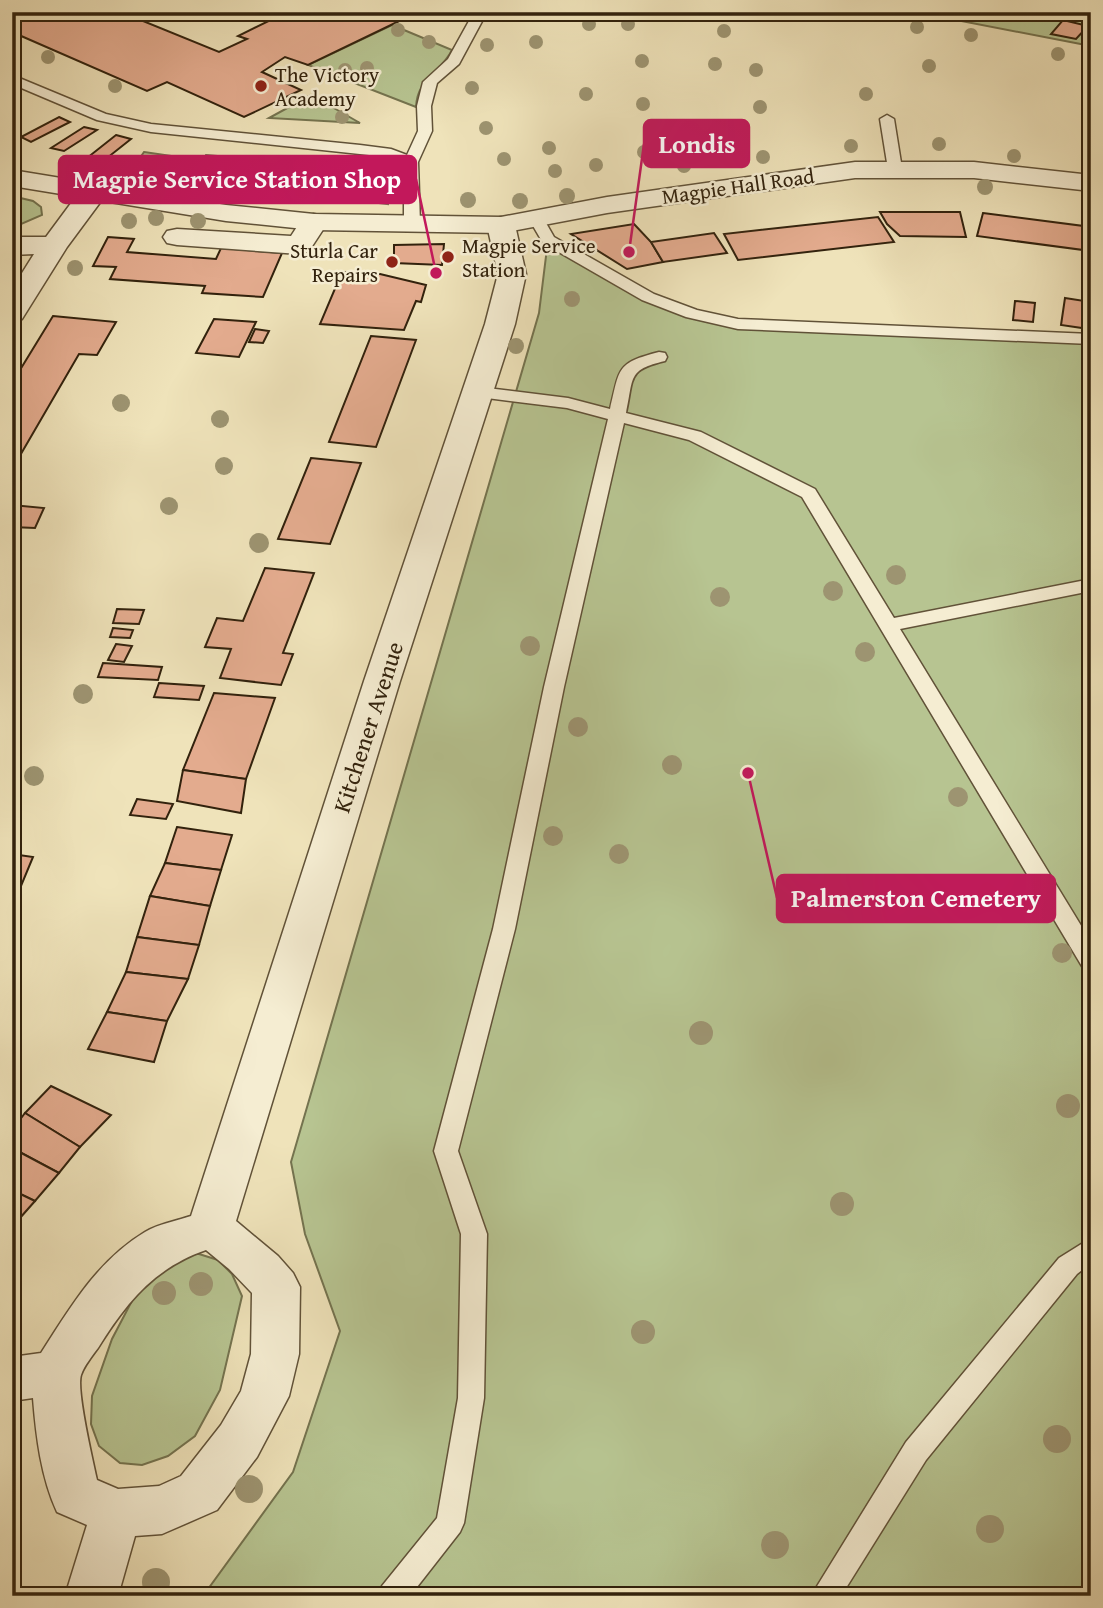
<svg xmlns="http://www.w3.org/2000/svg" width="1103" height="1608" viewBox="0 0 1103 1608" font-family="'Gentium Book Plus',serif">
<rect width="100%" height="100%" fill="#efe3ba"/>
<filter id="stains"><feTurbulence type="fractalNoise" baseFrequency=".00286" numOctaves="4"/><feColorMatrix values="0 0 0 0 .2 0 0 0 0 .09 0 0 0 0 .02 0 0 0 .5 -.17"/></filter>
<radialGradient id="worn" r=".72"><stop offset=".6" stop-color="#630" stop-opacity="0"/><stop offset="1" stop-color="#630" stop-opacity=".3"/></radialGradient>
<g fill="#b7c491" stroke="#74734f" stroke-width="2">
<polygon points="915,12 1091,12 1091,46"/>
<path d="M392 25 452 50C441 73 417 78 416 107L308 65Z"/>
<polygon points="311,95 360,123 269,118"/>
<polygon points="144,152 186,158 187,178 133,168"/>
<polygon points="206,155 355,168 371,172 388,184 388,204 205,182 201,167"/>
<polygon points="12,196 33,201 41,207 42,215 12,228"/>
<polygon points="548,240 606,274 715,321 1091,339 1091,1596 203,1596 293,1472 340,1331 305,1234 291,1162 539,313"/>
<polygon points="180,1254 199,1254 218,1260 232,1274 242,1296 220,1390 195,1436 168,1456 142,1465 120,1463 99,1446 91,1424 92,1396 112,1339 135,1295"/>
</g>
<g fill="#e3ab8e" stroke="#32220d" stroke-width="2">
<polygon points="12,12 121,12 219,52 247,39 238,36 287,12 418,12 308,65 285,57 262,72 301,90 244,117 167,82 147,91 12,32"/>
<polygon points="1063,20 1088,26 1076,39 1051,34"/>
<polygon points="59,117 70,122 31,142 21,137"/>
<polygon points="84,127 97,130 64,151 51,148"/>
<polygon points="116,135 131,139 102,162 87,158"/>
<polygon points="880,212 960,212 966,237 900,236 887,224"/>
<polygon points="983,213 1091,227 1091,251 977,236"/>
<polygon points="878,217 894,242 738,260 724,234"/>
<polygon points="634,224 651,242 663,262 627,269 571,234"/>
<polygon points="714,233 727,253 663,262 651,242"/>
<polygon points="108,237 134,239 127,252 216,259 221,248 282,253 263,297 202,293 205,286 110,279 116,267 93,266"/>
<polygon points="444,244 442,265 394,263 394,245"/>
<polygon points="342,272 380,274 426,285 421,302 416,301 404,330 320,324"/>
<polygon points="1065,298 1091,302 1089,329 1061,325"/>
<polygon points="1015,301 1035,303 1033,322 1013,320"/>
<polygon points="53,316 116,322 97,355 79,354 18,459 12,459 12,383"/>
<polygon points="214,319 256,322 239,357 196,353"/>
<polygon points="255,329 269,331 263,343 249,342"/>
<polygon points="371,336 416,340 376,447 329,442"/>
<polygon points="311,458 361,463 330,544 278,539"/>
<polygon points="12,505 44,508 35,528 12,527"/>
<polygon points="265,568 314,573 283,653 293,654 281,685 220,678 231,649 205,647 217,618 243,621"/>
<polygon points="117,609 144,610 139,624 113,623"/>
<polygon points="113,628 133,630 130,638 110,637"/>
<polygon points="116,644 132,646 124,662 108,660"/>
<polygon points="103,663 162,667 158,680 98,677"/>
<polygon points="159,683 204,686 199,700 154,697"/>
<polygon points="214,693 275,698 246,779 183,770"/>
<polygon points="183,770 246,779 241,813 177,801"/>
<polygon points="137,799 173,804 166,819 130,815"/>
<polygon points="177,827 232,835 221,870 165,863"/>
<polygon points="12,854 33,857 21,886 12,885"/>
<polygon points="165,863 221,870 210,906 150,896"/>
<polygon points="150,896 210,906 199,945 137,937"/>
<polygon points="137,937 199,945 188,979 126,972"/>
<polygon points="126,972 188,979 167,1021 107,1012"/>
<polygon points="107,1012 167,1021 154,1062 88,1049"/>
<polygon points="51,1086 111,1115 80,1147 25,1113"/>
<polygon points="25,1113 80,1147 59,1173 12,1148 12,1130"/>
<polygon points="12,1148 59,1173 35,1201 12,1190"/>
<polygon points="12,1190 35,1201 12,1227"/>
</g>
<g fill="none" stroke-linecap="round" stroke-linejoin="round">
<g stroke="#615238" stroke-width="3">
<g id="service">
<polygon points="474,12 487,12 459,64 437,83 431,106 432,131 418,162 420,224 412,229 404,224 404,164 388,157 151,132 97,120 12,84 12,75 106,114 151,124 360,145 391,149 407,155 418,131 417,106 423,82 448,59"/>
<polygon points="887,115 894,119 902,169 895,173 888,169 880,119"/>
<polygon points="537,214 542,216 554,237 654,294 697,310 738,319 1091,334 1091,344 738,329 686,317 642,300 543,243 529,219"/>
<path d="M659 352 665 353 667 357 665 361C627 370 634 377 626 413L701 432 815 489 894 618 1091 579V591L900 629 1091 942V970L1083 968 802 497 689 440 624 423 564 687 515 929 458 1151 487 1234 484 1398 464 1523 460 1532 410 1596H378L382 1586 437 1518 458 1398 461 1234 434 1151 493 929 544 687 608 419 567 408 479 397 471 392 479 387 568 398 610 409C620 368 616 363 659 352Z"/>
<polygon points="1091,1238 1091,1263 1077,1274 926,1460 841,1596 811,1596 906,1442 1059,1258"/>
</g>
</g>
<g stroke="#615238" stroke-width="3">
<g id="minor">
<polygon points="93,185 103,187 107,193 67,247 22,319 12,322 12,289 34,254 12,255 12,237 46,237 83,187"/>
<polygon points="314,214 324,216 328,222 309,251 299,254 177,245 167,243 163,237 167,231 177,229 291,236 304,216"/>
<path d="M501 217 511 219 515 225 526 274 515 324 400 681 236 1221 278 1256 293 1273 300 1287 299 1354 289 1396 257 1457 217 1510 162 1534 135 1536 118 1596H65L87 1525 57 1512C41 1477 36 1436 33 1398L12 1401V1357L41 1353C70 1308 97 1261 145 1232 158 1224 176 1221 191 1216L364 681 485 324 498 274 487 225 491 219ZM206 1250 229 1269 252 1293 251 1354 241 1391 221 1425 181 1476 159 1486 118 1489 97 1480C93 1461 76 1390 81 1375 84 1366 92 1356 98 1348 126 1303 154 1268 206 1250Z"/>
</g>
</g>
<g stroke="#615238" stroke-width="3">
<polygon id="tertiary" points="855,162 974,162 1091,175 1091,191 974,178 855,178 607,213 501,233 314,230 226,221 12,186 12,170 226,205 314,214 501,217 607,197"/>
</g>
<use href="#service" fill="#f5edd2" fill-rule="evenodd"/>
<use href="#minor" fill="#f5edd2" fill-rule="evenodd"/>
<use href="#tertiary" fill="#f5edd2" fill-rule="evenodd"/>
</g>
<g fill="#9d9471">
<circle cx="589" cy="24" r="7"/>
<circle cx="628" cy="24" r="7"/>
<circle cx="917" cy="27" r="7"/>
<circle cx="398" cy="30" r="7"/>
<circle cx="724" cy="31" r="7"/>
<circle cx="971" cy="35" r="7"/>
<circle cx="429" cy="42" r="7"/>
<circle cx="536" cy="42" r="7"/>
<circle cx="487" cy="45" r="7"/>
<circle cx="1058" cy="54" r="7"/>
<circle cx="48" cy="57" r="7"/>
<circle cx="642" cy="61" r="7"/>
<circle cx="715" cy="64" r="7"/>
<circle cx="929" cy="66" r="7"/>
<circle cx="367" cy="68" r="7"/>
<circle cx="345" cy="70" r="7"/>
<circle cx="756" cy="70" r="7"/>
<circle cx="115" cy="86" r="7"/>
<circle cx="472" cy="88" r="7"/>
<circle cx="586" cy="94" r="7"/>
<circle cx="866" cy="94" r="7"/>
<circle cx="314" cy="101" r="7"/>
<circle cx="643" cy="104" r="7"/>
<circle cx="760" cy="107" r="7"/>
<circle cx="342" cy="117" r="7"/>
<circle cx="486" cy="128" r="7"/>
<circle cx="939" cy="144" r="7"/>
<circle cx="851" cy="146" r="7"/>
<circle cx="549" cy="148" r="7"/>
<circle cx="644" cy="152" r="7"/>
<circle cx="1014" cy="156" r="7"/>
<circle cx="763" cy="157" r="7"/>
<circle cx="504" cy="159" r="7"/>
<circle cx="596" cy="165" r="7"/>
<circle cx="684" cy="166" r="7"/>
<circle cx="555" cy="171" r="7"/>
<circle cx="985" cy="187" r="8"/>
<circle cx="567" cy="196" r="8"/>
<circle cx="468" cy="200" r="8"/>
<circle cx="520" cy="201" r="8"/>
<circle cx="156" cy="218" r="8"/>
<circle cx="129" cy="221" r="8"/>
<circle cx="198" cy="221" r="8"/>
<circle cx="75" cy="268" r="8"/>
<circle cx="572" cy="299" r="8"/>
<circle cx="516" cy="346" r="8"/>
<circle cx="121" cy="403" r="9"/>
<circle cx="220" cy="419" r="9"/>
<circle cx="224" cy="466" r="9"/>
<circle cx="169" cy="506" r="9"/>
<circle cx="259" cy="543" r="10"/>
<circle cx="896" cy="575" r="10"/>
<circle cx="833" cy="591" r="10"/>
<circle cx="720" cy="597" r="10"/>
<circle cx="530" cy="646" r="10"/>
<circle cx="865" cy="652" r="10"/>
<circle cx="83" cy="694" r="10"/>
<circle cx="578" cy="727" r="10"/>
<circle cx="672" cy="765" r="10"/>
<circle cx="34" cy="776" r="10"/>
<circle cx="958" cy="797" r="10"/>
<circle cx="553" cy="836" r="10"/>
<circle cx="619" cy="854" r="10"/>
<circle cx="1062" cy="953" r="10"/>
<circle cx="701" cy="1033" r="12"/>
<circle cx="1068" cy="1106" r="12"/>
<circle cx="842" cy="1204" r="12"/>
<circle cx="201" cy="1284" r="12"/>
<circle cx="164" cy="1293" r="12"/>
<circle cx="643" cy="1332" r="12"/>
<circle cx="1057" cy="1439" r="14"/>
<circle cx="249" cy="1489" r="14"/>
<circle cx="990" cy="1529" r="14"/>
<circle cx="775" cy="1545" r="14"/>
<circle cx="156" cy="1582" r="14"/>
</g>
<g fill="#8f2418" stroke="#f5edd2" stroke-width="2.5">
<circle cx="261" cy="86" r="7"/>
<circle cx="448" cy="257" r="7"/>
<circle cx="392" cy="262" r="7"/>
</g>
<g text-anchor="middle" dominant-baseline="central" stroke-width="5" stroke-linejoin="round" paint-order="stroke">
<g font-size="21" fill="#32220d" stroke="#f5edd2" text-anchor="start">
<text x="275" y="74">The Victory<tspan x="275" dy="24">Academy</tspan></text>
<text x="462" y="245">Magpie Service<tspan x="462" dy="24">Station</tspan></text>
<text x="378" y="250" text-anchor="end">Sturla Car<tspan x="378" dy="24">Repairs</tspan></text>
</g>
<g font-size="21" fill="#32220d" stroke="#f5edd2">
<text transform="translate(738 186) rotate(-8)">Magpie Hall Road</text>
</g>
<g font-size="24" fill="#32220d" stroke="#f5edd2">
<text transform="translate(368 727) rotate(-72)">Kitchener Avenue</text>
</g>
</g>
<path fill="none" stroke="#c2185b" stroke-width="2.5" d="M629 252L644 144M436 273L416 179M748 773L777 898"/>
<g fill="#c2185b" stroke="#f5edd2" stroke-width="2.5">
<circle cx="629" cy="252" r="7"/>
<circle cx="436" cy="273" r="7"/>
<circle cx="748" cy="773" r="7"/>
</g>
<g fill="#c2185b" stroke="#c2185b" stroke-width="2.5">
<rect x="644" y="120" width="105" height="47" rx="7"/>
<rect x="59" y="156" width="357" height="47" rx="7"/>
<rect x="777" y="875" width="278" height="47" rx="7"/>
</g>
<g font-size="26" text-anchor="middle" font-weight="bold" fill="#fff">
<text x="697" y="153">Londis</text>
<text x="237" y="188">Magpie Service Station Shop</text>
<text x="916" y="907">Palmerston Cemetery</text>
</g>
<rect width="1103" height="1608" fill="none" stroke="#efe3ba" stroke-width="42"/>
<rect x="14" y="14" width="1075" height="1580" fill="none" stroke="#32220d" stroke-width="3.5"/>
<rect x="21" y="21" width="1061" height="1566" fill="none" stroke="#32220d" stroke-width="2"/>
<rect width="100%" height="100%" filter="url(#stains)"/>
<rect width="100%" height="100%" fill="url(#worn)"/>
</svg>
